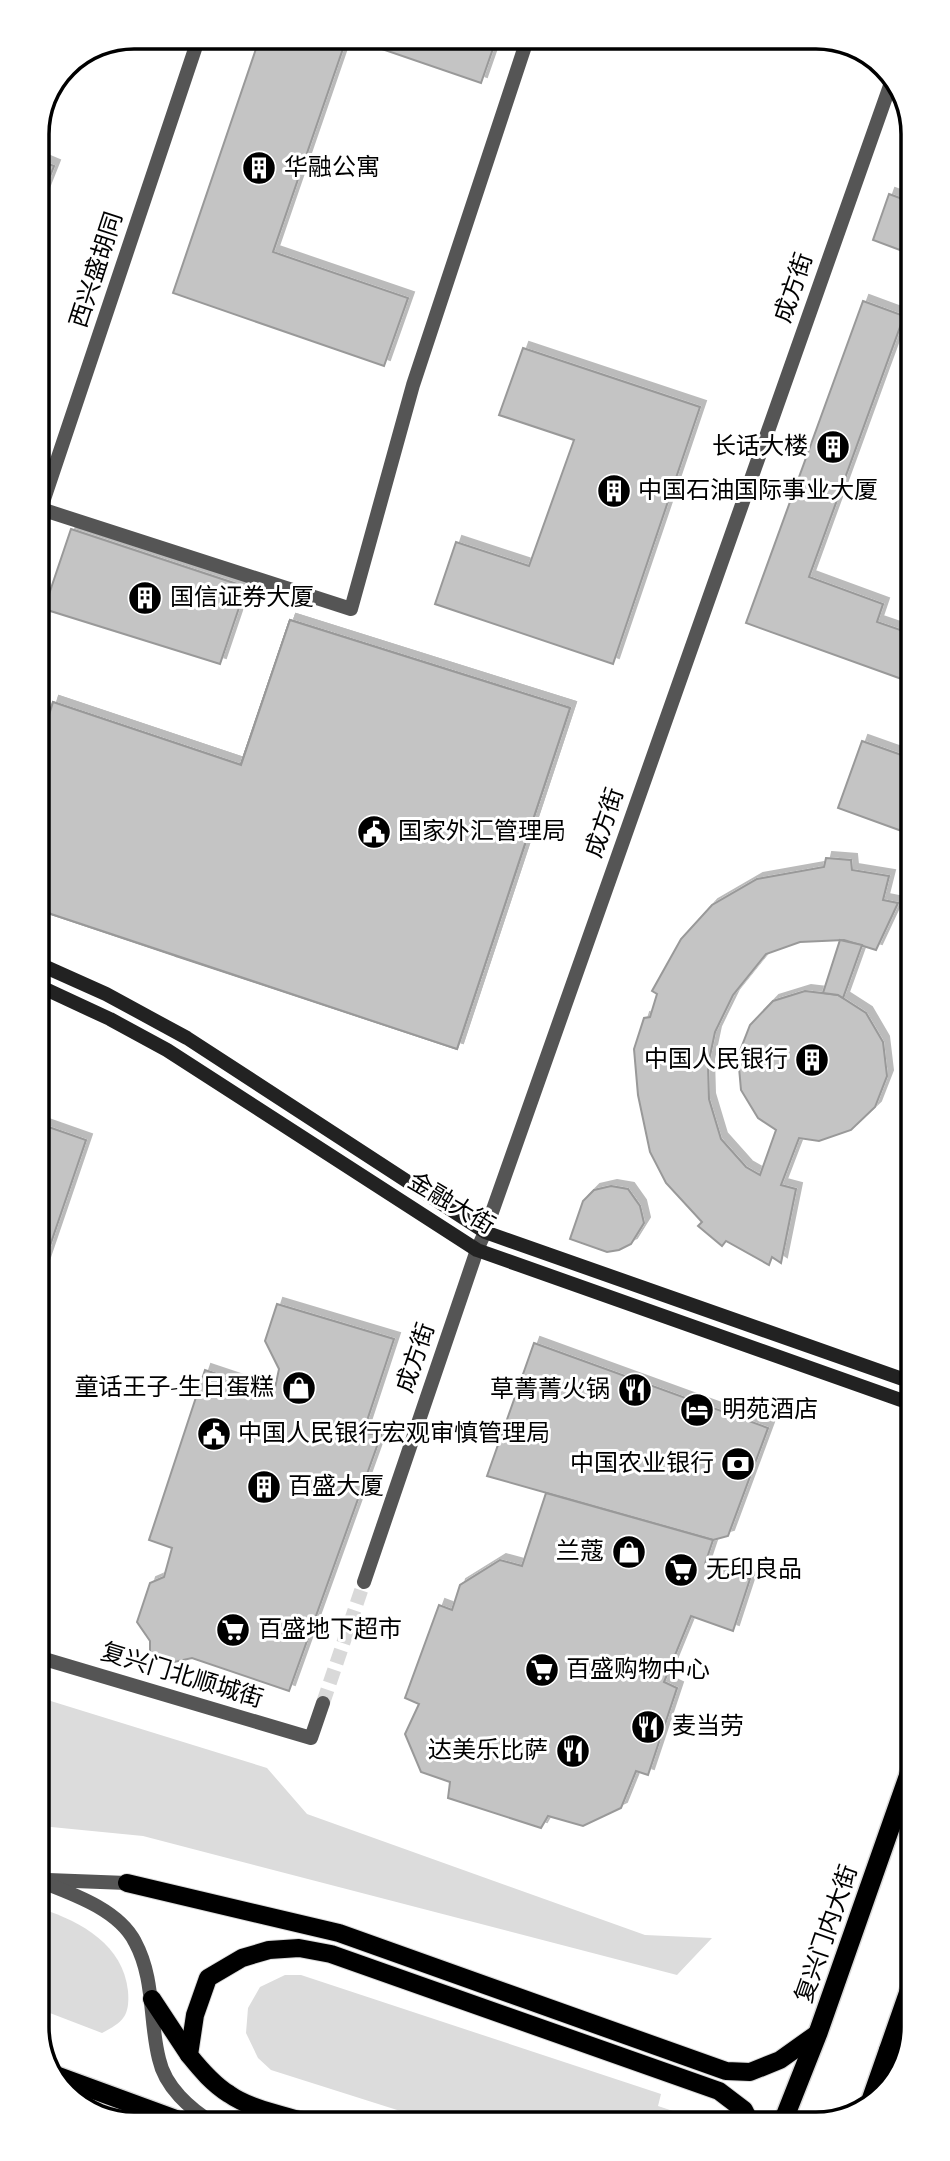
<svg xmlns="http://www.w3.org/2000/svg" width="950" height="2161" viewBox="0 0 950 2161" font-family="'Alegreya Sans','Noto Sans SC',sans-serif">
<defs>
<filter id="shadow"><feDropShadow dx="6" dy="-6" stdDeviation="0" flood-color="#0004"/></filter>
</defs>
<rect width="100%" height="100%" fill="#fff"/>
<g fill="#dcdcdc">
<polygon points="41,1698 267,1768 307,1814 645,1935 712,1938 677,1975 143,1836 41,1826"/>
<path d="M42 1909C82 1922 123 1945 128 1991 130 2016 123 2022 102 2033L42 2010Z"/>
<polygon points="285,1975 301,1975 661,2094 658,2106 676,2112 679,2120 435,2122 271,2070 258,2058 246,2033 248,2008 260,1987"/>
</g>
<g fill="#c4c4c4" stroke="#999" stroke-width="2" filter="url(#shadow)">
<polygon points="260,37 497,37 481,83 347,37 273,252 408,298 384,366 173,293"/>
<polygon points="37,159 54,166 37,209"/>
<polygon points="889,194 908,201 908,253 873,240"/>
<polygon points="863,301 904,316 809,577 883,604 877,622 909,633 910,682 746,623"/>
<polygon points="523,348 700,407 613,664 435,604 456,542 529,566 574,440 499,415"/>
<polygon points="71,529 246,587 220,664 44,609"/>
<polygon points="290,620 176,956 39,910 39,747 53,702 241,765"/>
<polygon points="290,620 570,708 457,1049 176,956"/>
<polygon points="290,620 570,708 457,1049 39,910 39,747 53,702 241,765"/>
<polygon points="862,741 910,758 910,834 838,808"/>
<polygon points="826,858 851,860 852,870 889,876 883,900 898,903 876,950 844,940 800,942 766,954 733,995 715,1032 708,1065 709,1099 721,1139 746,1167 760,1175 776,1130 758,1118 741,1090 738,1056 750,1025 773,1001 805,991 838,995 866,1013 883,1042 887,1076 875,1107 851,1130 819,1141 799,1138 781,1185 796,1189 781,1263 772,1257 769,1265 726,1241 722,1246 698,1226 702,1222 666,1183 650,1152 638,1095 634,1049 644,1018 650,1017 657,994 652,991 681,939 712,905 757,879 824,867"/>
<polygon points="840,940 862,945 843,998 838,995 823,993"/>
<polygon points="40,1124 86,1140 40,1275"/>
<polygon points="611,1186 628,1189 640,1206 644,1223 631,1244 619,1250 607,1252 570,1239 583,1201 594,1190"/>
<polygon points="277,1304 394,1339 363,1433 381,1435 289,1691 192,1658 174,1662 150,1654 150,1641 137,1622 150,1583 164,1577 172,1548 149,1540 205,1370 274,1393 279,1369 265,1341"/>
<polygon points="534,1343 768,1428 728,1536 713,1540 487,1476"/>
<polygon points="546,1493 713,1540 705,1564 750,1579 733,1631 691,1616 664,1682 677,1688 648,1775 636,1771 621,1808 583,1826 548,1816 541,1828 448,1798 450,1782 421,1772 405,1734 419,1704 405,1698 439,1605 452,1610 460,1585 500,1560 522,1566"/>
</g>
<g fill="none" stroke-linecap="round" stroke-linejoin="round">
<polyline stroke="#d9d9d9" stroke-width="14" stroke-dasharray="14 7" stroke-linecap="butt" points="323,1703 364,1582"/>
<g stroke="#dbdbdb" stroke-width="20">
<g id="primary">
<polyline points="127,1883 339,1933 726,2071 750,2072 780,2060 818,2033"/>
<polyline points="152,1999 189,2055"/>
<polyline points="888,2050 895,2080"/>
<path d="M309 2123C284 2115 250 2109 229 2094 213 2084 201 2070 189 2055L195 2015 208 1978 242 1958 269 1950 299 1948 331 1954 719 2091 744 2110 749 2120"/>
</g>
</g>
<g stroke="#dbdbdb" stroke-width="22">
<g id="trunk">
<polyline points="54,2075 188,2124"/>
<polyline points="870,2103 913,1980"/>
<polyline points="784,2119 818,2033 913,1763"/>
</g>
</g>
<polyline stroke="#555" stroke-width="14" points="41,509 351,609 413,385 528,37"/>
<g stroke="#555" stroke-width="14">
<polyline points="38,517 199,37"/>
<polyline points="364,1582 477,1250 485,1232 892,80"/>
<polyline points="41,1658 311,1738 323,1703"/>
<polyline points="48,1880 127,1883"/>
<path d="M42 1882C73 1894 119 1910 135 1942 155 1979 149 2020 159 2059 165 2087 190 2109 213 2123"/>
</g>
<g stroke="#222" stroke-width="14">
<polyline points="38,507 41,509"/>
<polyline points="39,964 106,994 187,1038 485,1232 911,1382"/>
<polyline points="39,986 110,1019 167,1050 477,1250 912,1404"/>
</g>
<use href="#primary" stroke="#000" stroke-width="18"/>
<use href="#trunk" stroke="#000" stroke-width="19"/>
</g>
<defs>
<g id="building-disc" transform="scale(1.75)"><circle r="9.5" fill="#000" stroke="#fff"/><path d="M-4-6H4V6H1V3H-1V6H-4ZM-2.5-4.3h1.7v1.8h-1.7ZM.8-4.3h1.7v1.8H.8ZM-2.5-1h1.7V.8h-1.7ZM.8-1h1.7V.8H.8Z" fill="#fff"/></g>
<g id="civic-disc" transform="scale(1.75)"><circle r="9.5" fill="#000" stroke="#fff"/><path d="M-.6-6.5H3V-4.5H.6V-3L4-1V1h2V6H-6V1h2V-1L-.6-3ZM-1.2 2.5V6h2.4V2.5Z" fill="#fff"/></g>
<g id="shop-disc" transform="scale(1.75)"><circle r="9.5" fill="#000" stroke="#fff"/><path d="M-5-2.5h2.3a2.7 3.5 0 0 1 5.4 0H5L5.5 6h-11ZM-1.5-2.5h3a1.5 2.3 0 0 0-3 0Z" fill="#fff"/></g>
<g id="restaurant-disc" transform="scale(1.75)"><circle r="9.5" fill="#000" stroke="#fff"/><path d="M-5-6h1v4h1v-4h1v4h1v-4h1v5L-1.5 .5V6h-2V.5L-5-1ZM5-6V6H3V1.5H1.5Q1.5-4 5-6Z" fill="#fff"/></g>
<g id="hotel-disc" transform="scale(1.75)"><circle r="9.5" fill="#000" stroke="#fff"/><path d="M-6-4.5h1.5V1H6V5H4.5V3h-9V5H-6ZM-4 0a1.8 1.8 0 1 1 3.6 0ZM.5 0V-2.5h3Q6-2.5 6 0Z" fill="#fff"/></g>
<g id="bank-disc" transform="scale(1.75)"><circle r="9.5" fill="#000" stroke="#fff"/><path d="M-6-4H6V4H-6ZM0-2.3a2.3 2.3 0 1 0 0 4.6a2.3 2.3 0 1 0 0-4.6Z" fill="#fff"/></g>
<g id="supermarket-disc" transform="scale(1.75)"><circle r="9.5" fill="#000" stroke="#fff"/><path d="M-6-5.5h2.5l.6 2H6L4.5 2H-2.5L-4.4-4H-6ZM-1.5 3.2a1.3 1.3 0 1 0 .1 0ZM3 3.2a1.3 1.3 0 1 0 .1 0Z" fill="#fff"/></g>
</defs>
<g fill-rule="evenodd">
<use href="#building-disc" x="259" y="168"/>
<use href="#building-disc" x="833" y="447"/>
<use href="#building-disc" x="614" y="491"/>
<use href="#building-disc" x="145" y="598"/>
<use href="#civic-disc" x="374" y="832"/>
<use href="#building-disc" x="812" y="1060"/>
<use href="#shop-disc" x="299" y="1388"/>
<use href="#restaurant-disc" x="635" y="1390"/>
<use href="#hotel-disc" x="697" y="1410"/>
<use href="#civic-disc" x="214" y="1434"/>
<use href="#bank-disc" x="738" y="1464"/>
<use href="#building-disc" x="264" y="1487"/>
<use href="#shop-disc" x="629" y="1552"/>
<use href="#supermarket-disc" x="681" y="1570"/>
<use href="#supermarket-disc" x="233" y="1630"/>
<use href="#supermarket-disc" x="542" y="1670"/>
<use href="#restaurant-disc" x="648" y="1727"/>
<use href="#restaurant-disc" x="573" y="1751"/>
</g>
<g text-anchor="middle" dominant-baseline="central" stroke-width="6" stroke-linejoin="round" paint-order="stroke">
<g font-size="24" fill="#000" stroke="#fff" text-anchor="start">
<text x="284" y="168">华融公寓</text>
<text x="808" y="447" text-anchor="end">长话大楼</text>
<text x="638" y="491">中国石油国际事业大厦</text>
<text x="170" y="598">国信证券大厦</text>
<text x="398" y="832">国家外汇管理局</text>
<text x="788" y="1060" text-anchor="end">中国人民银行</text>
<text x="274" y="1388" text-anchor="end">童话王子-生日蛋糕</text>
<text x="610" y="1390" text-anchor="end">草菁菁火锅</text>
<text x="722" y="1410">明苑酒店</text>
<text x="238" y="1434">中国人民银行宏观审慎管理局</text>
<text x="714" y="1464" text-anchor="end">中国农业银行</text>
<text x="288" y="1487">百盛大厦</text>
<text x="604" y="1552" text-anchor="end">兰蔻</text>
<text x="706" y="1570">无印良品</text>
<text x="258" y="1630">百盛地下超市</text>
<text x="566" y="1670">百盛购物中心</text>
<text x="672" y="1727">麦当劳</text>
<text x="548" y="1751" text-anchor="end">达美乐比萨</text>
</g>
<g font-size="24" fill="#000" stroke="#fff">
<text transform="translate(97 270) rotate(-72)">西兴盛胡同</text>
<text transform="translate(794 288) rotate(-71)">成方街</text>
<text transform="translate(605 823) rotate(-71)">成方街</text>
<text transform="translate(451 1204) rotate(31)">金融大街</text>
<text transform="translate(416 1358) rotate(-71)">成方街</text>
<text transform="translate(182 1676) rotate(17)">复兴门北顺城街</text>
<text transform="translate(827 1934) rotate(-71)">复兴门内大街</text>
</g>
</g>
<path d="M0 0H950V2161H0ZM134 49H816A85 85 0 0 1 901 134V2027A85 85 0 0 1 816 2112H134A85 85 0 0 1 49 2027V134A85 85 0 0 1 134 49Z" fill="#fff" fill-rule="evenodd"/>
<path fill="none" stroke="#000" stroke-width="3.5" d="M134 49H816A85 85 0 0 1 901 134V2027A85 85 0 0 1 816 2112H134A85 85 0 0 1 49 2027V134A85 85 0 0 1 134 49Z"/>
</svg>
